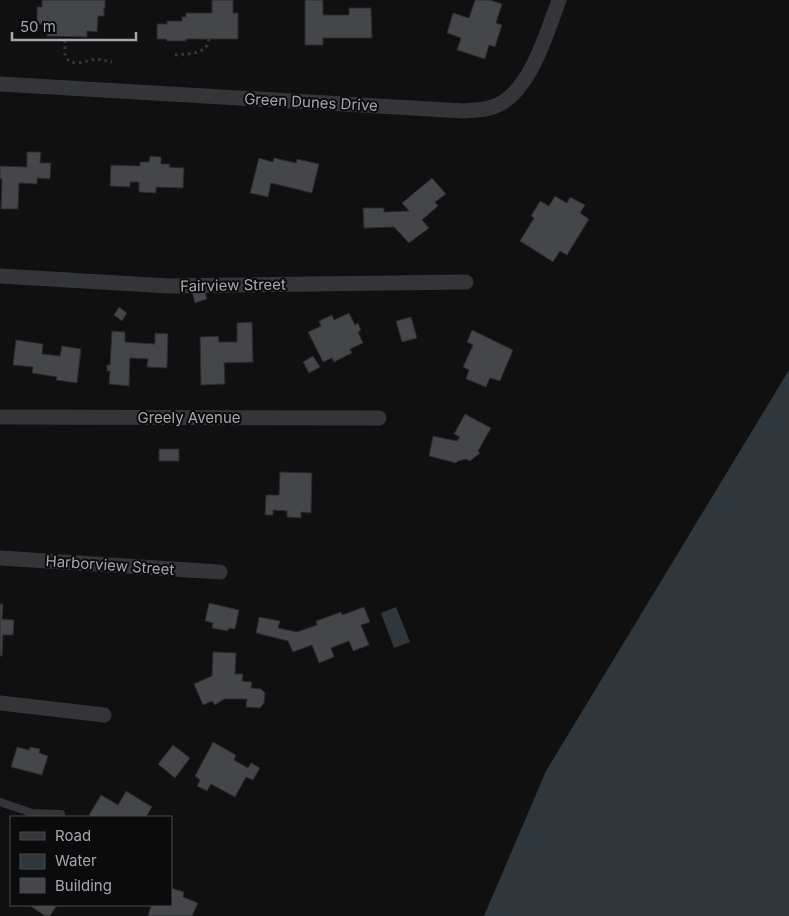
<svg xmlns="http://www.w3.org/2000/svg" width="789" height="916" viewBox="0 0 789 916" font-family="Inter,sans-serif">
<rect width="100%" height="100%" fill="#101011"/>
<g fill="#2f373c">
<polygon points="789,370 789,916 484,916 546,771"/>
<polygon points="396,607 410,642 394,648 381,613"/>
</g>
<g fill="#444649" stroke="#2a2a2d">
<polygon points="42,0 105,0 105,8 104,8 104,16 98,16 97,32 87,31 87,37 47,36 47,24 37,24 37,7 42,7"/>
<polygon points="212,0 233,0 233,13 238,13 238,39 186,39 186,41 167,41 166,39 157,39 157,24 167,24 167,21 182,21 182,17 186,17 186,13 212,13"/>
<polygon points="305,0 323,0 323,15 349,15 349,8 371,8 372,38 323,38 323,45 305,45"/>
<polygon points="475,0 490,0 502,4 496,23 502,25 495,47 489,45 485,59 457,50 461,38 447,33 453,13 469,18"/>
<polygon points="27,152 41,152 40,163 51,163 50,179 37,178 37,184 19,183 18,209 1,209 2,179 0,179 0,166 27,167"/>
<polygon points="150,156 161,157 161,164 170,164 169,167 184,168 183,188 156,187 156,193 139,192 139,182 130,182 130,187 110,186 111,165 140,166 140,162 149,162"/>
<polygon points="259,158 273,162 274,158 296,163 297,159 319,164 312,193 271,183 268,197 250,193"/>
<polygon points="432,178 446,194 435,202 438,206 422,220 429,228 409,243 394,227 364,228 363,208 384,208 384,212 409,211 402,203"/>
<polygon points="555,196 567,203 570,197 585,205 580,213 589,219 567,255 560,251 553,262 520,241 534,218 531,216 540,201 549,206"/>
<polygon points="204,288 207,299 195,303 192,292"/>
<polygon points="119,307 127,313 122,321 114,315"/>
<polygon points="349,313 355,325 358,323 361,330 358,332 363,343 350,349 352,353 334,362 332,358 323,362 308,332 321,326 319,321 332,315 334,320"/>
<polygon points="411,317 417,338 402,342 396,321"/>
<polygon points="252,322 253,362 224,363 225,384 201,385 200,337 218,336 219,342 237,342 237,323"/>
<polygon points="472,330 513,350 500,381 490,378 486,387 466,379 469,370 463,367 473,345 467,342"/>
<polygon points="112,331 125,332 125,342 155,344 155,333 168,334 167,368 147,367 148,359 130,358 129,386 109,384 110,371 107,371 107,365 110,365"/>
<polygon points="16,340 43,344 42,354 60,356 62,346 81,349 77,383 56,380 57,377 32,373 33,367 13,365"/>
<polygon points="313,356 320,367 309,373 303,362"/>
<polygon points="465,414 491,428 478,451 480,453 470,461 466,459 458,461 456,463 429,456 433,436 457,441 460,437 454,434"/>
<rect x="159" y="449" width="20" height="12"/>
<polygon points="280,472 312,473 311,513 301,512 301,518 287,517 287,511 273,510 273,515 265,515 266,495 279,495"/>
<polygon points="209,603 239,610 235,629 229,628 228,631 212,628 213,623 205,621"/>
<polygon points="0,604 3,604 2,619 14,620 13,635 3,635 2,656 0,656"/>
<polygon points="364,607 370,622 361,625 369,645 353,651 349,641 331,648 334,657 319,663 312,645 293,652 288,641 256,633 259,617 280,621 278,628 297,632 317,625 316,621 341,612 342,615"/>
<polygon points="213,652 236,653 235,674 243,674 242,681 252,682 251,688 261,689 265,693 264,703 260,708 246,707 247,699 224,699 215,705 212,701 203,705 194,684 212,676"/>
<polygon points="213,742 236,755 234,760 248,768 251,763 260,768 253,780 246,777 235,797 211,784 207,791 197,786 200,780 195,776"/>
<polygon points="173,745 190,758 175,778 158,764"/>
<polygon points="17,747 29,750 30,747 40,749 39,753 48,756 42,775 11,767"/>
<polygon points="126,791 152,807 146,817 93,817 89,815 101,795 118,805"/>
<polygon points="171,888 184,892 183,897 198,903 192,916 148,916 151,905 171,905"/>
<polygon points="29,905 57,905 50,916 45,916"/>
</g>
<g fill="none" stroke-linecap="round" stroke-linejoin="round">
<g stroke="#38393d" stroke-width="3" stroke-dasharray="2.5 4" stroke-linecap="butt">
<path d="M65 40V56C72 68 85 61 95 59 101 59 106 61 112 62"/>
<path d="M175 55C189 53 206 56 209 39"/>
</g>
<polyline stroke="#343538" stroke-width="8" points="0,802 32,813 61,814"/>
<g stroke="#343538" stroke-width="15">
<path d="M0 84 464 111C476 110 488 110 498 105 531 89 547 32 559 0"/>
<polyline points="0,276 169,286 466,282"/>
<polyline points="0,417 379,418"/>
<polyline points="0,558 220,572"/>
<polyline points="0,703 104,715"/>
</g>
</g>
<g text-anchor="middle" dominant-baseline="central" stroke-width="4" stroke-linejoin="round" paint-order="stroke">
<g font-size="15" fill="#a3a8b0" stroke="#0b0b0c">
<text transform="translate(311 102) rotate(3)">Green Dunes Drive</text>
<text transform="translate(233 285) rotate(-1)">Fairview Street</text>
<text x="189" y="417">Greely Avenue</text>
<text transform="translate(110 565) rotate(4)">Harborview Street</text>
</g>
</g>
<rect x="10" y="816" width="162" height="90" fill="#0b0b0c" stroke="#484a4e"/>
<rect x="20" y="832" width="25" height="8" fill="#343538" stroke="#484a4e"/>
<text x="55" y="841" font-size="15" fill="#a3a8b0">Road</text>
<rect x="20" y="854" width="25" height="15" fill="#2f373c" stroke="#484a4e"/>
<text x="55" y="866" font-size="15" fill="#a3a8b0">Water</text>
<rect x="20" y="878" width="25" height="15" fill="#444649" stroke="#484a4e"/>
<text x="55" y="891" font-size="15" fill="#a3a8b0">Building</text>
<path d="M12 32v8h124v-8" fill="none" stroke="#a3a8b0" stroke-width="2.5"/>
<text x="20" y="32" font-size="15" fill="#a3a8b0" stroke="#0b0b0c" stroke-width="4" paint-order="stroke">50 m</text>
</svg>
